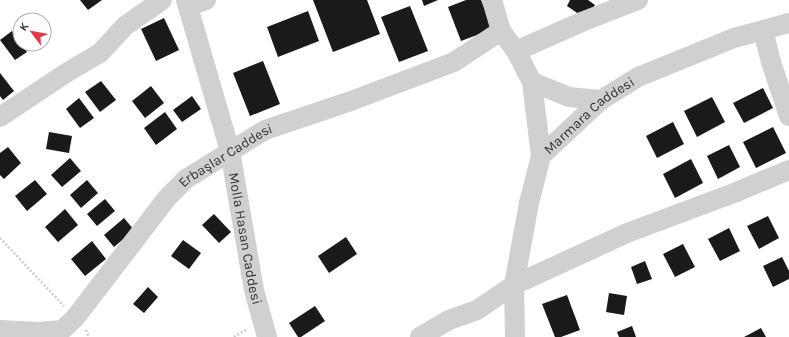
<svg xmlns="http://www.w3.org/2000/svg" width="789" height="337" viewBox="0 0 789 337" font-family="Karla,sans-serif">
<rect width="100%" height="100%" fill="#fff"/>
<g fill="#1a1a1a">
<polygon points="80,0 102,0 88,10"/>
<polygon points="313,0 367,0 380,34 333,52"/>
<polygon points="422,0 438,0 424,6"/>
<polygon points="466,0 481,0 493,29 461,41 448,7"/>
<polygon points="570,0 588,0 595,5 586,19 567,6"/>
<polygon points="410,6 428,51 399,62 381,17"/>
<polygon points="308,11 319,41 278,57 267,27"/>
<polygon points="164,18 179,50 156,61 141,29"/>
<polygon points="12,31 27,52 15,60 0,40"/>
<polygon points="263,61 280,104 250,116 233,73"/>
<polygon points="0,73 14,91 3,100 0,96"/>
<polygon points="101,81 116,100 100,112 85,92"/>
<polygon points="151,86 164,103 145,118 132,101"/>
<polygon points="763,88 773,108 744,123 733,103"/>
<polygon points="192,96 201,109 182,122 173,110"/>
<polygon points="712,97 725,122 697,137 684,111"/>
<polygon points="79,98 94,118 80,128 66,109"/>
<polygon points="165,112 177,129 156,145 144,128"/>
<polygon points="673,122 684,144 657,158 646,136"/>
<polygon points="773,127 786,153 756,168 743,142"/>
<polygon points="49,132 72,136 69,153 46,149"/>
<polygon points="729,145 740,167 718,179 707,156"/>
<polygon points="8,147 21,163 4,179 0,175 0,153"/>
<polygon points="70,158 81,171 62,187 51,175"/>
<polygon points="691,159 703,183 675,198 663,174"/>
<polygon points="35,180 47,194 27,211 15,196"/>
<polygon points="87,180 98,193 81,208 70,195"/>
<polygon points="105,199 115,211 97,226 87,214"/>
<polygon points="65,209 78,225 58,242 45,227"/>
<polygon points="214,214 231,232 219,243 202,225"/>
<polygon points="768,216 779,238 759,249 747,226"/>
<polygon points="124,218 134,230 114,247 104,235"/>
<polygon points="729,228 740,251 720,261 708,239"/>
<polygon points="346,237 357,254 329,273 318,256"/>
<polygon points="183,240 201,253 189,269 171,256"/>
<polygon points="92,241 106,259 85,276 71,259"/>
<polygon points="683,244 695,267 675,277 663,254"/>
<polygon points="782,257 789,271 789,279 773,287 763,266"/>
<polygon points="645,261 652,279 637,284 631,267"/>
<polygon points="148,287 158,297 144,313 133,304"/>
<polygon points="609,293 627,296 624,315 606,312"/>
<polygon points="567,295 580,330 561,337 555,337 542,304"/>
<polygon points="315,306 325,321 301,337 298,337 289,323"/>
<polygon points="632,326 636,337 619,337 617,332"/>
<polygon points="761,328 766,337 744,337"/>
</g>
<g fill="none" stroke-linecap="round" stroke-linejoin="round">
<g stroke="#cdcdcd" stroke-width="2.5" stroke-dasharray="2 2" stroke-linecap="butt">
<polyline points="0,238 64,306"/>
<polyline points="86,330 89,337"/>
<polyline points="234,337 247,329"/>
</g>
<g stroke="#d0d0d0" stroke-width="20">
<path id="s1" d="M186 0 230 151 254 290 267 337"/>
<polyline points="492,0 501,31 516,51 532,82 541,156"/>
<polyline points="189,6 206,0"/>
<polyline points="763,30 771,62 789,116"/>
<polyline points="516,51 584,21 638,0"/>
<polyline points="532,82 569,97 601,100"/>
<polyline points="0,117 66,73 100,53 125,26 162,0"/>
<path id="s2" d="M0 330 38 332 62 330 75 318 167 198 186 179 265 130 351 101 454 62 501 31"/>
<polyline points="420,337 449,320 477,310 514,285 627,233 734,193 789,170"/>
<path id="s3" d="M515 337 514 285 529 203 541 156 601 100 638 77 734 38 789 23"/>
</g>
</g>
<g text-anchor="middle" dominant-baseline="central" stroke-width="4" stroke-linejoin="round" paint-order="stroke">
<g font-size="14" fill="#333" stroke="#fff">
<text stroke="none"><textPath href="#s3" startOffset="247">Marmara Caddesi</textPath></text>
<text stroke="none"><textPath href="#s2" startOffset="304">Erbaşlar Caddesi</textPath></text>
<text stroke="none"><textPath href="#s1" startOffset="246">Molla Hasan Caddesi</textPath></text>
</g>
</g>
<g transform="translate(32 32) rotate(302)"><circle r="19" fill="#ffffff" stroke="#adadad"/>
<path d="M0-3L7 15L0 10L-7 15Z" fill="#e63946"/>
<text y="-6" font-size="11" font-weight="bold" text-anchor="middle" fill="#333333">K</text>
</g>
</svg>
